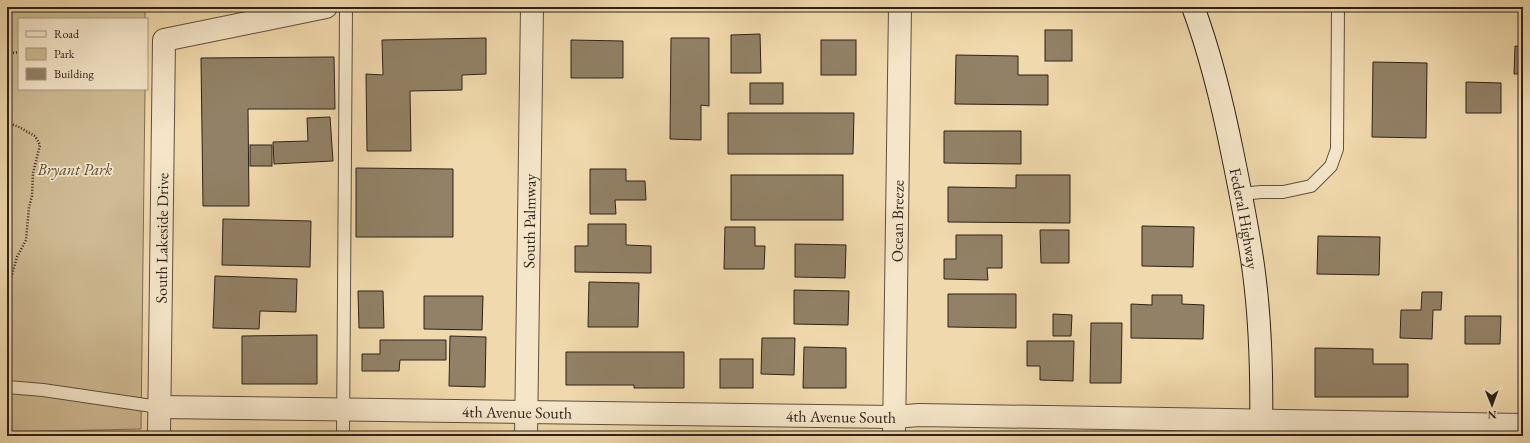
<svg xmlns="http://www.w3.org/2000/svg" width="1530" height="443" viewBox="0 0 1530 443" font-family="'EB Garamond',serif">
<rect width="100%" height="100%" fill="#f0d9ac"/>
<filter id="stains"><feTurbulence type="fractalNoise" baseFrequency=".005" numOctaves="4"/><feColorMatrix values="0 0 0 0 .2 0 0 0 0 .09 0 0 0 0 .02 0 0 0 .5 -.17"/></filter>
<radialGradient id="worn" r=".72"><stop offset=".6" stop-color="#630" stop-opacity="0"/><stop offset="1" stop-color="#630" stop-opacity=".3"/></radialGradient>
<polygon fill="#cfba93" stroke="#7e6e57" points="7,7 73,7 145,11 145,19 19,19 19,89 145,89 141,429 7,432"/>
<g fill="#928166" stroke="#2d221b">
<polygon points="61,7 130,7 130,10 61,9"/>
<rect x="1045" y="30" width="27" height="31"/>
<polygon points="760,34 761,73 731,73 731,35"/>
<polygon points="486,38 486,74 462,75 462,90 410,91 411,151 367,151 366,74 383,75 382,40"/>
<polygon points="671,38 709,38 709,106 701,105 701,140 670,139"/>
<polygon points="571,40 623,41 623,78 571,78"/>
<rect x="821" y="40" width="35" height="35"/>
<polygon points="1515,46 1523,47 1523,74 1514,74"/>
<polygon points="956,55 1018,56 1018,75 1048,75 1048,105 955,104"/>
<polygon points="334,57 335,109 248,109 249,206 203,206 201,58"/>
<polygon points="1373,62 1427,63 1426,138 1372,137"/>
<polygon points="1466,82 1501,83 1501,113 1466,113"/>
<rect x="750" y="83" width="33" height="21"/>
<polygon points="728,113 854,113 853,154 728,154"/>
<polygon points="330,117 333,161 274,164 273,142 308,141 307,118"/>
<polygon points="944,131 1021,131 1021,164 944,163"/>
<rect x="250" y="145" width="22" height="21"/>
<polygon points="356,168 453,169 453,237 356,237"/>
<polygon points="590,169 626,169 626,181 645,181 646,200 615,200 616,214 590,214"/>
<rect x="731" y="175" width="112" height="45"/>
<polygon points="1016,175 1070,175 1070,223 948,222 948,187 1016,188"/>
<polygon points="223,219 311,221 310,267 222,265"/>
<polygon points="588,224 626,224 626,245 651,246 651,273 575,272 575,246 588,246"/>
<polygon points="1142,226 1194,227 1193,267 1142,266"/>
<polygon points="725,227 755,227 755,246 765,246 764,269 724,269"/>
<polygon points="1040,230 1069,230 1069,263 1041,263"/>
<polygon points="956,235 1002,235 1002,268 987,268 988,280 944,279 944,259 956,259"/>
<polygon points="1318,236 1380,237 1379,275 1317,274"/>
<polygon points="795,244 846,245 845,278 795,277"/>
<polygon points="215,276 297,279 296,312 260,311 259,329 213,328"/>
<polygon points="589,282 639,283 638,327 588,327"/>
<polygon points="794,290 849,291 848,325 794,324"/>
<polygon points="358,291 383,291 384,328 359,328"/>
<polygon points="1422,292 1442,292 1441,310 1433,310 1432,339 1400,338 1401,310 1421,310"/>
<polygon points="948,294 1016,294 1016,328 948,327"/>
<polygon points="1152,295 1182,295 1182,304 1204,305 1203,339 1131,338 1131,304 1152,305"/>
<polygon points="424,296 483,296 482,330 424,329"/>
<polygon points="1053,314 1072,315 1071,336 1053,336"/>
<polygon points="1465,316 1501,316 1500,344 1465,344"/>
<polygon points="1091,323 1122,323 1121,383 1090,383"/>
<polygon points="317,335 317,384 242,384 242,336"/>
<polygon points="450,336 486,337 485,387 449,386"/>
<polygon points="762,338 795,338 794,375 761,374"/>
<polygon points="380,340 446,340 446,360 400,360 399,371 362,371 362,354 380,354"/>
<polygon points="1027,341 1074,341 1073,381 1040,380 1040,366 1027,366"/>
<polygon points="804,347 846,348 846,388 803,388"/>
<polygon points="1315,348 1373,349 1373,364 1408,364 1408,397 1315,397"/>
<polygon points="566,352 684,352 684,388 634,388 634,385 566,385"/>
<rect x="720" y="359" width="33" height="29"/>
</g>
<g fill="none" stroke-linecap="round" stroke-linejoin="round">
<g stroke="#5e503f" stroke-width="14">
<g id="lane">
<polyline points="1241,194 1261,192 1283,192 1311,186 1331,166 1337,149 1338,7"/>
<polyline points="7,387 43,390 159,407"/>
<polyline points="343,436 346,7"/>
</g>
</g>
<g stroke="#5e503f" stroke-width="24">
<g id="street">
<path id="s1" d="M159 407 894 417 919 415 1523 425"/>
<path id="s2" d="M159 436 164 40 326 7"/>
<path id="s3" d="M526 436 532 7"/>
<path id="s4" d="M894 436 900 7"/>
</g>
</g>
<g stroke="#2d221b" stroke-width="24">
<g id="secondary">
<path id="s5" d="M1193 7C1211 55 1223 106 1233 156 1241 195 1249 234 1254 273 1261 326 1262 382 1261 436"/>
</g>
</g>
<g stroke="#2d221b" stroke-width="2.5" stroke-dasharray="1 2" stroke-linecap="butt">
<polyline points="7,54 19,52"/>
<polyline points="7,123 17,126 35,136 40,145 33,173 32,196 29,207 26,240 17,257 11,278 7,284"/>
</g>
<use href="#lane" stroke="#f5e6c9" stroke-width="12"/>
<use href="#street" stroke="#f5e6c9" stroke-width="22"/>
<use href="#secondary" stroke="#f5e6c9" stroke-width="22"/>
</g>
<g text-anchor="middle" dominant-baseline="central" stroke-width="3.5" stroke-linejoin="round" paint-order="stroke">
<g font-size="16" font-style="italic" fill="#564839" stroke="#f5e6c9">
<text x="75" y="169">Bryant Park</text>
</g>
<g font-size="16" fill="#2d221b" stroke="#f5e6c9">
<text stroke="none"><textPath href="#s5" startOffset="218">Federal Highway</textPath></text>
<text stroke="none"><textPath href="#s3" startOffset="215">South Palmway</textPath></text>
<text stroke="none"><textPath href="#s4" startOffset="215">Ocean Breeze</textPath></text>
<text stroke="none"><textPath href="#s2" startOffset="198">South Lakeside Drive</textPath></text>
<text stroke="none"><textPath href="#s1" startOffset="358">4th Avenue South</textPath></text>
<text stroke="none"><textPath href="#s1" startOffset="682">4th Avenue South</textPath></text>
</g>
</g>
<rect width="1530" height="443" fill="none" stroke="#f0d9ac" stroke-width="24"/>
<rect x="8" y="8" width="1514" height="427" fill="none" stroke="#2d221b" stroke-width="2"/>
<rect x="12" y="12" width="1506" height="419" fill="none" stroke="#2d221b"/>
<rect x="18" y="18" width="130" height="72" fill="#f5e6c9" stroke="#a59883"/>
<rect x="26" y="31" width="20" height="6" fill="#f5e6c9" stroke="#a59883"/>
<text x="54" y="38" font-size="12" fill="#2d221b">Road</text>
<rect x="26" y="48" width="20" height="12" fill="#cfba93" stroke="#a59883"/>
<text x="54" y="58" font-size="12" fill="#2d221b">Park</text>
<rect x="26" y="68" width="20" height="12" fill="#928166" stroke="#a59883"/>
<text x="54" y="78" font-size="12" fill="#2d221b">Building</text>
<g transform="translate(1492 405) rotate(179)" stroke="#f5e6c9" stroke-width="3" paint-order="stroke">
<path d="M0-3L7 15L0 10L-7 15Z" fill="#2d221b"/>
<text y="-6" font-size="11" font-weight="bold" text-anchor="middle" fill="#2d221b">N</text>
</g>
<rect width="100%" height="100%" filter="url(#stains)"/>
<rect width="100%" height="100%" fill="url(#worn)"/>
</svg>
